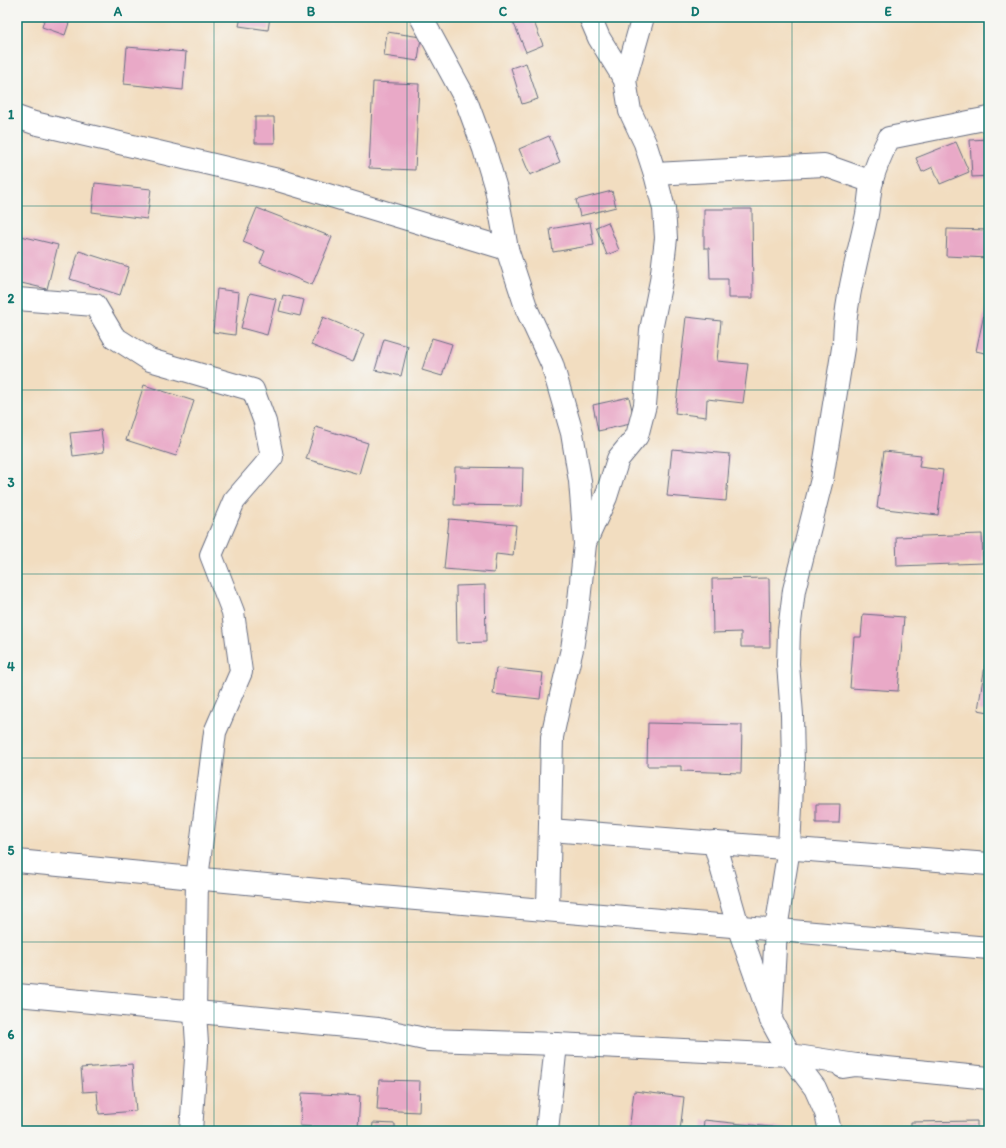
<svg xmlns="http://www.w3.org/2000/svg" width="1006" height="1148" viewBox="0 0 1006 1148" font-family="Itim,sans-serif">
<rect width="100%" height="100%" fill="#f6f6f2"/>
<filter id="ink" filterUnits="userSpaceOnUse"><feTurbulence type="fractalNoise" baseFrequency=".025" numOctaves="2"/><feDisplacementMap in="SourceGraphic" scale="8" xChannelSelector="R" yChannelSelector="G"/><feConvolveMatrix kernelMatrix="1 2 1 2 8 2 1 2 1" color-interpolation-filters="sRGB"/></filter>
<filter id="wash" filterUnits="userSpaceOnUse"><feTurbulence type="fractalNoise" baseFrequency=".012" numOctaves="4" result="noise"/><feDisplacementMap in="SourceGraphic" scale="16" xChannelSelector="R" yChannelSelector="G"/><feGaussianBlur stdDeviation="0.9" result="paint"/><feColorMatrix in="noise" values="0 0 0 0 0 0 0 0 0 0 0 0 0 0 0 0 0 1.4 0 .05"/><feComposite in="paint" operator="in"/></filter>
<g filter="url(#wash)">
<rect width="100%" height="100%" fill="#f2ddc0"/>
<g id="blocks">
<g fill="#e9a9c7">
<polygon points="45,17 71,17 65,35 42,27"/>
<polygon points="241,17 270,17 268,30 239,26"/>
<polygon points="511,17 532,17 543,45 526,52"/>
<polygon points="387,32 421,37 418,61 384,56"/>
<polygon points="127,47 186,52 183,90 124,84"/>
<polygon points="526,63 538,99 522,104 511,68"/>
<polygon points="373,82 419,84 415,170 369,168"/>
<polygon points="255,117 274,117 275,143 255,143"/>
<polygon points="549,136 560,162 530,175 519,149"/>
<polygon points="989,139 989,176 972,177 970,140"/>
<polygon points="956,142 969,172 940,184 933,167 922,172 916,158"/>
<polygon points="95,183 151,189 147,219 92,212"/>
<polygon points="612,191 616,207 580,216 576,200"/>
<polygon points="257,208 332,237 312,285 260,263 265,251 243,242"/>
<polygon points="704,209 752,209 753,298 728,298 728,279 710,279 709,248 704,248"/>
<polygon points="590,222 594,245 553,252 550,229"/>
<polygon points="608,222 619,250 607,255 596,227"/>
<polygon points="947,229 989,230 989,258 946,256"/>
<polygon points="17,235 58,245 47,289 17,282"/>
<polygon points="79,251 129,267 120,295 70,279"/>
<polygon points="217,289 239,292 235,335 213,332"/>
<polygon points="250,293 276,299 267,335 241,328"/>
<polygon points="283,295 304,300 300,316 279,311"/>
<polygon points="988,296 989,297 989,354 976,351"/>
<polygon points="323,317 364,334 353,362 311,345"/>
<polygon points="686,317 721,321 717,361 748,364 743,403 707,399 706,417 675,413"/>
<polygon points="432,338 452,344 442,376 422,370"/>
<polygon points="384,339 408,346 401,376 375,370"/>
<polygon points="144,385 194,401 176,456 126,440"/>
<polygon points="629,397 635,423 598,431 593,405"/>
<polygon points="316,427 368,443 359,474 306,459"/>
<polygon points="101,430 104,452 73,456 70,433"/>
<polygon points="672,449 730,454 726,501 667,496"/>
<polygon points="884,451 921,455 919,467 943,470 938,515 877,508"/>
<polygon points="455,467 523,468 522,506 454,505"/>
<polygon points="449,519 516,525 513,556 496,554 494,573 444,569"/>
<polygon points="982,534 983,563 897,566 896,537"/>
<polygon points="769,578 770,647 741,647 741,632 713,633 712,579"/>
<polygon points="485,585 486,642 457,643 456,586"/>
<polygon points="863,614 904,617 898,691 850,688 854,637 861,637"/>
<polygon points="986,659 989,659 989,712 978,710"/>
<polygon points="496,668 543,673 540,699 493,694"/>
<polygon points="648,723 742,725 741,773 681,771 681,766 647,766"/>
<polygon points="816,804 840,804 839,823 816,823"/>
<polygon points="132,1064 136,1111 99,1114 97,1091 83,1092 81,1068"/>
<polygon points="379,1080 420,1081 419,1112 377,1110"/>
<polygon points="634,1091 684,1097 680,1131 629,1131"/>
<polygon points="302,1093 360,1096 358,1129 300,1126"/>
<polygon points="704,1120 798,1130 798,1131 703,1131"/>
<polygon points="977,1121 977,1131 911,1131 911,1122"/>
<polygon points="373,1123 395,1124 395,1131 372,1131"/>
</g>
</g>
</g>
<g filter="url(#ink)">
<use href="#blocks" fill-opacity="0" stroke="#666c80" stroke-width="1"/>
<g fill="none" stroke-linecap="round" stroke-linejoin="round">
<g stroke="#666c80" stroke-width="24">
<g id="minor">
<polyline points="421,17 466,100 484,149 496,189 507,249 527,310 552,364 572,433 580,481 585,544 578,610 572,649 561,695 552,737 548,909"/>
<polyline points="625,80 643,17"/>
<polyline points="17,117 34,123 278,180 507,249"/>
<polyline points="655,174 824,165 872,182"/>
<polyline points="17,299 95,305 114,337 150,360 253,390 265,422 272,457 234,501 211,555 233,612 241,672 215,732 197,879 195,1013 197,1044 191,1131"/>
<polyline points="586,541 606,497 618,459 637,436 645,405 651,330 661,281 666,238 664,209 655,174 645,143 630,111 625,80 599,38 590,17"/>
<polyline points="550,830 989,864"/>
<polyline points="714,842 738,926 771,1020 790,1055 815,1088 826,1113 830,1131"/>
<polyline points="17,861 381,896 989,948"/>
<polyline points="17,995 378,1029 429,1040 556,1044 790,1055 856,1065"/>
<path d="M771 1020 776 929 789 848 793 765 792 715 788 664 789 631 794 590 822 479 844 342C845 301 857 260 866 219 869 207 869 193 872 180 876 165 882 152 889 138L989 118"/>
<polyline points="843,1067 856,1065 989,1078"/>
<polyline points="547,1131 556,1044"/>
</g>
</g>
<use href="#minor" stroke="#fff" stroke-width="22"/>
</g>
</g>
<path fill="none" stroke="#0f766e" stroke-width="1" stroke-opacity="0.55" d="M214 17V1131M407 17V1131M599 17V1131M792 17V1131M17 206H989M17 390H989M17 574H989M17 758H989M17 942H989"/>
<rect width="1006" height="1148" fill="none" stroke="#f6f6f2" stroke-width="44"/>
<rect x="22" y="22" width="962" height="1104" fill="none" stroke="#0f766e" stroke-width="1.5"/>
<g font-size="13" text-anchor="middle" font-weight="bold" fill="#0f766e">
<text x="118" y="16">A</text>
<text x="311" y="16">B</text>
<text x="503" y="16">C</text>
<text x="695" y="16">D</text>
<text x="888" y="16">E</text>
<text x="11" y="119">1</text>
<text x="11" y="303">2</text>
<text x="11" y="487">3</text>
<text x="11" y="671">4</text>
<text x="11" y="855">5</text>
<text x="11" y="1039">6</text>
</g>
</svg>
